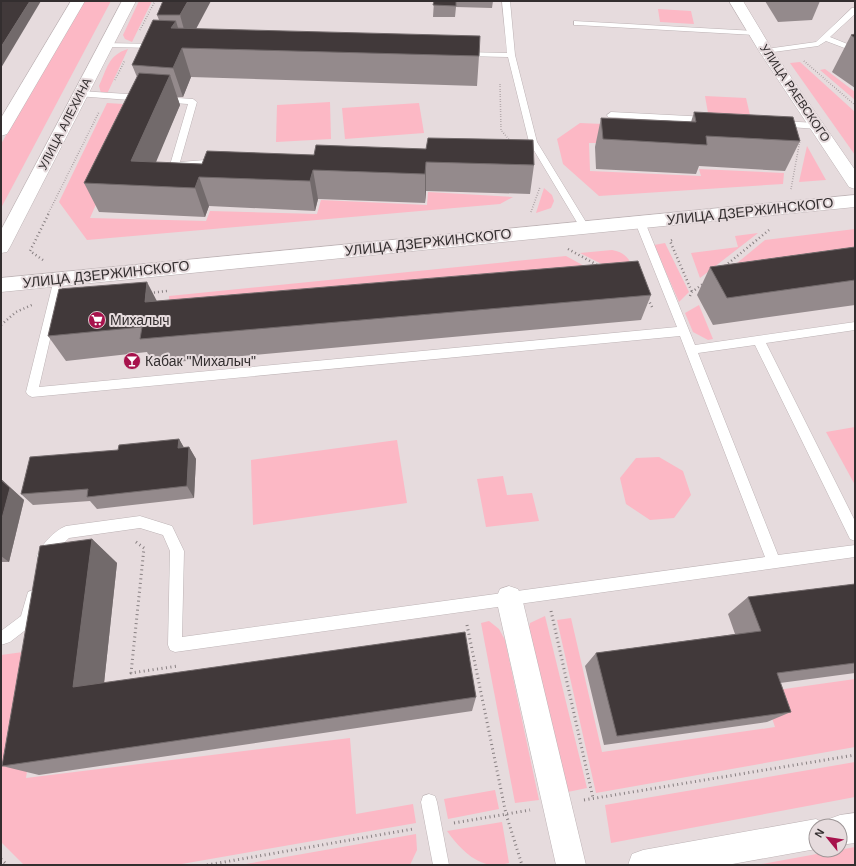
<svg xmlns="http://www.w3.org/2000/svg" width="856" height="866" viewBox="0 0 856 866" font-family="Helvetica,sans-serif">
<rect width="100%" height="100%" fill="#e6dbdd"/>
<g fill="#fcb8c5">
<polygon points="83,1 111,1 1,208 1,144"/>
<polygon points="139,1 152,1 132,42 125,39 123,35"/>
<polygon points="658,9 691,11 694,24 660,22"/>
<path d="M128 49 107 94 101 93 99 86C107 69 108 55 128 49Z"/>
<polygon points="800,62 855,112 855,155 790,63"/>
<polygon points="825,69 855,92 855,100 820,70"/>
<polygon points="705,96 746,98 750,115 708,113"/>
<polygon points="330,102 331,139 276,142 277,105"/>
<polygon points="107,103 140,105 90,218 206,221 210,211 317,214 321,200 427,205 428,192 513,197 500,204 87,240 59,202"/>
<polygon points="419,103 424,133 345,139 342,108"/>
<polygon points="580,123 603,124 605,143 589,143 590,171 701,176 699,169 784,173 783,184 599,196 563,164 557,139"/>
<polygon points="807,146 826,180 799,182"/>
<polygon points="544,188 552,195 554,201 551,208 536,213"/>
<polygon points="855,229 855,268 708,287 765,240"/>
<polygon points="758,233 700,278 691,253 738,247 735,236"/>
<polygon points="665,243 689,292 679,302 654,245"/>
<path d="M612 250C631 253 632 267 639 283L580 253Z"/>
<polygon points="566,256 608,279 168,319 169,296"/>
<polygon points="699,305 713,339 708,340 693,332 685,313"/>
<polygon points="855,427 855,485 826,432"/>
<polygon points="397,440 407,503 253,525 251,460"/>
<polygon points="659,457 683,471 691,495 674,518 650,520 626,504 620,478 636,458"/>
<polygon points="503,476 507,495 532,493 539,521 486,527 477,479"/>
<polygon points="545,616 587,788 563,793 526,639 530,623"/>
<polygon points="571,618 602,752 775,727 763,692 855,679 855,747 596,793 557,620"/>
<polygon points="489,621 499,629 505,640 539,800 515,803 481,623"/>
<polygon points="45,649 26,778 350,738 356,814 413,804 416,823 176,865 24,865 1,842 1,655"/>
<polygon points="855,762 855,797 611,843 605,805"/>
<polygon points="495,790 499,809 448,819 444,799"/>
<path d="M502 822 509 863C504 864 497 866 491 865 472 862 458 846 447 831Z"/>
<polygon points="416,834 417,850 410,865 240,865"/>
<polygon points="855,847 855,865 756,865"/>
</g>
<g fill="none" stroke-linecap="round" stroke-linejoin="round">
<g stroke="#bdb3b5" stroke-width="1">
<g id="service">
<polygon points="502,1 510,1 515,55 537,142 589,227 587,229 581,229 529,142 508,57 463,56 459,54 463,52 507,53"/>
<polygon points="852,8 855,8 855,14 830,37 855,47 855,52 826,41 818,46 766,53 762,51 766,49 816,42"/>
<polygon points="574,21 755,31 759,33 755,35 577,25 574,25"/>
<polygon points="103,43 157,44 161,46 157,48 106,47 102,45"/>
<polygon points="80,91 143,95 147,98 143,101 77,96 76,94 77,92"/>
<polygon points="163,97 193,99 197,102 180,162 218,159 221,160 223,162 221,164 172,167 170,165 188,104 160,102 159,100 160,98"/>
<polygon points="611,112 708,117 712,120 708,123 608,117 607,115"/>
<polygon points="780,121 817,123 821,126 817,129 777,126 776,124 777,122"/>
<path d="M640 219 645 222 695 345 855 322V330L766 343 855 521V541L850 539 755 345 698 353 778 555 855 545V557L175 652 170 650 168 645 170 551 163 535 140 528 69 538 50 557 49 560 44 562 39 560 37 556C41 545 55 530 66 526L140 516 172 526 184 551 182 637 765 557 680 336 32 397 28 395 26 392 54 279 55 276H63L64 279 39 387 677 327 635 222Z"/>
<polygon points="33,590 38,592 40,597 32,625 10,642 1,645 1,631 21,616 28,592"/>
<polygon points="429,794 435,796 437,802 449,865 433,865 421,802 423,796"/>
</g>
</g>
<g stroke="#bdb3b5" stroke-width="1">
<g id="minor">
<polygon points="71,1 85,1 9,131 7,134 1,136 1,118"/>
<polygon points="509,586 518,589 522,598 586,865 556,865 496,598 500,589"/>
<polygon points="855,813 855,843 840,845 840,826 816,826 816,849 727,865 628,865 632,854 643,850 816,819 827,825 829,819 840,815"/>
</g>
</g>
<g stroke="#bdb3b5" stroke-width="1">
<g id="secondary">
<polygon points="122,1 136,1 10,247 7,252 1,253 1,230"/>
<polygon points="729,1 743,1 773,51 855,170 855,189 849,187 759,51"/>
<polygon points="855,195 855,207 1,292 1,278"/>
</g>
</g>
<g stroke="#877f81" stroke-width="1.5" stroke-dasharray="0.5 2" stroke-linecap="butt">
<polyline points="140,30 155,1"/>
<polyline points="804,61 855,105"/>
<polyline points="115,80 125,60"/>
<polyline points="500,84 501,130 511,142"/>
<polyline points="791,189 800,140"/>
<polyline points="531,212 540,187"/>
<polyline points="48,214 99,112"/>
</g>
<g stroke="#877f81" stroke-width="2.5" stroke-dasharray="1 3" stroke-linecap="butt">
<polyline points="672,240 670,241 692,292"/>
<polyline points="568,249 599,266"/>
<polyline points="43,260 30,251 49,213"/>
<polyline points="725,266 769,230"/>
<polyline points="150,293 167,291"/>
<polyline points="690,296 692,292 704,283"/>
<polyline points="648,299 653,309"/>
<polyline points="1,325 16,312 34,304"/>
</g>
<g stroke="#877f81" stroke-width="3" stroke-dasharray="1 3.5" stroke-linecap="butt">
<polyline points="136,542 144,548 131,673 178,666"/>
<polyline points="551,611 593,798"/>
<polyline points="467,625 506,814 522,865"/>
<polyline points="584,800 855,755"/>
<polyline points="454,823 530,810"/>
<polyline points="1,859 7,865"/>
<polyline points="207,865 413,829"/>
</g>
<use href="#service" fill="#fff" fill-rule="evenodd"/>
<use href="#minor" fill="#fff" fill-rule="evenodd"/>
<use href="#secondary" fill="#fff" fill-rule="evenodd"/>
</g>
<g fill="#948a8c">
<polygon points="163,1 196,29 479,56 477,86 191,77 183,97 177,97 180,105 155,162 202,164 207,151 534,165 530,194 426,191 425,203 318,199 315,211 209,206 205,217 99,212 84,183 137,77 132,65 159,20 157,15"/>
<polygon points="434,1 493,1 492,8 456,7 455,17 433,17"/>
<polygon points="765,1 820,1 812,20 778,22"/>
<polygon points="855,34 855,88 832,72 851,35"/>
<polygon points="694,112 800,141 785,171 699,166 696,174 596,169 595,147 601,118 691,122"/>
<polygon points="855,247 855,305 713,325 697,295 710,267"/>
<polygon points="651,295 641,320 153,364 147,352 66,361 48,336 157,301"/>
<polygon points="179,439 184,448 189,447 196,459 194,498 97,509 90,501 33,505 21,494 118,450"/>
<polygon points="1,479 24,500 9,562 1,562"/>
<polygon points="92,539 117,563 104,683 476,697 472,711 39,775 2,766"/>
<polygon points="855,584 855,673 780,683 791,712 767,722 604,745 585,666 596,653 735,634 728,614 748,597"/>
</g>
<g fill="#726a6b">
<polygon points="30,1 41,1 1,68 1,47"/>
<polygon points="188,1 211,1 188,44 180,15"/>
<polygon points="176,21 184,48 182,48 191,77 183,97 173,68 171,28"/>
<polygon points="170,75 180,105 146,186 131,161"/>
<polygon points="426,162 426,191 425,203 425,174"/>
<polygon points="313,170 318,199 315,211 310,181"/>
<polygon points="199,177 209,206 205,217 195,188"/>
<polygon points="147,282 160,307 145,302"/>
<polygon points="179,439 186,451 178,448"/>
<polygon points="189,447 196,459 194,498 187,486"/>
<polygon points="1,479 24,500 9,562 1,556"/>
<polygon points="92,539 117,563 102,702 73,687"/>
</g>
<g fill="#41393a" stroke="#726a6b">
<polygon points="2,1 30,1 1,47 1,2"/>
<polygon points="163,1 188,1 180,15 157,15"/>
<polygon points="434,1 456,1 456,6 433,5"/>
<polygon points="153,20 176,21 171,28 480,36 479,56 182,48 173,68 132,65"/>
<polygon points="855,34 855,38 851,35"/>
<polygon points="139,73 170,75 131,161 202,164 207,151 314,155 316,145 426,149 428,138 533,140 534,165 426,162 425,174 313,170 310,181 199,177 195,188 84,183"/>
<polygon points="694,112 793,117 800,141 706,136 707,145 603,139 601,118 696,122"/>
<polygon points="855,247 855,280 727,298 710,267"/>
<polygon points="638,261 651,295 140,339 142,327 48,336 59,289 147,282 145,302"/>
<polygon points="179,439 178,448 189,447 187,486 87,497 88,489 21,494 30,457 118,450 119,445"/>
<polygon points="1,480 10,488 1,522"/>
<polygon points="92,539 73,687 465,632 476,697 2,766 40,546"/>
<polygon points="855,584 855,663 777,673 791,712 617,736 596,653 761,631 748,597"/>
</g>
<defs>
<g id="supermarket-disc" transform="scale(0.9)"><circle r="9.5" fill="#a7124c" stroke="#e6dbdd"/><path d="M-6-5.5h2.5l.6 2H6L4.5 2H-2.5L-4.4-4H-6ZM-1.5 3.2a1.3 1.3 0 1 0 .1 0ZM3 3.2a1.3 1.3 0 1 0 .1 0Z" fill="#fff"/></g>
<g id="bar-disc" transform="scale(0.9)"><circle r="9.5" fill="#a7124c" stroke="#e6dbdd"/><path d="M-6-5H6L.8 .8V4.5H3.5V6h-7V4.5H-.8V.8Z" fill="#fff"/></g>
</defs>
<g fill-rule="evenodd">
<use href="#supermarket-disc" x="97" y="320"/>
<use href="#bar-disc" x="132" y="361"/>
</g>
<g text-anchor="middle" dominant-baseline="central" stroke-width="4" stroke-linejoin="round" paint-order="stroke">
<g font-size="12" fill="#332e2f" stroke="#e6dbdd">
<text transform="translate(795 93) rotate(56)">УЛИЦА РАЕВСКОГО</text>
<text transform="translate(65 124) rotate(-63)">УЛИЦА АЛЕХИНА</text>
</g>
<g font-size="14" fill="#332e2f" stroke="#e6dbdd">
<text transform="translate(750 211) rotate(-6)">УЛИЦА ДЗЕРЖИНСКОГО</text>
<text transform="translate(428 242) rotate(-6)">УЛИЦА ДЗЕРЖИНСКОГО</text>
<text transform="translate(106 274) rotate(-6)">УЛИЦА ДЗЕРЖИНСКОГО</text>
</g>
<g font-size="14" fill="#332e2f" stroke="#e6dbdd" text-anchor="start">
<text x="110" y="320">Михалыч</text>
<text x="145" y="361">Кабак "Михалыч"</text>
</g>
</g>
<rect width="856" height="866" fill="none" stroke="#332e2f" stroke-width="4"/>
<g transform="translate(828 838) rotate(300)"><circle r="19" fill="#e6dbdd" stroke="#9e9697"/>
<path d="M0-3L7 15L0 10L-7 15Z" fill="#a7124c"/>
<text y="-6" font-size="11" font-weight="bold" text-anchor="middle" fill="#332e2f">N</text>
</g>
</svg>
